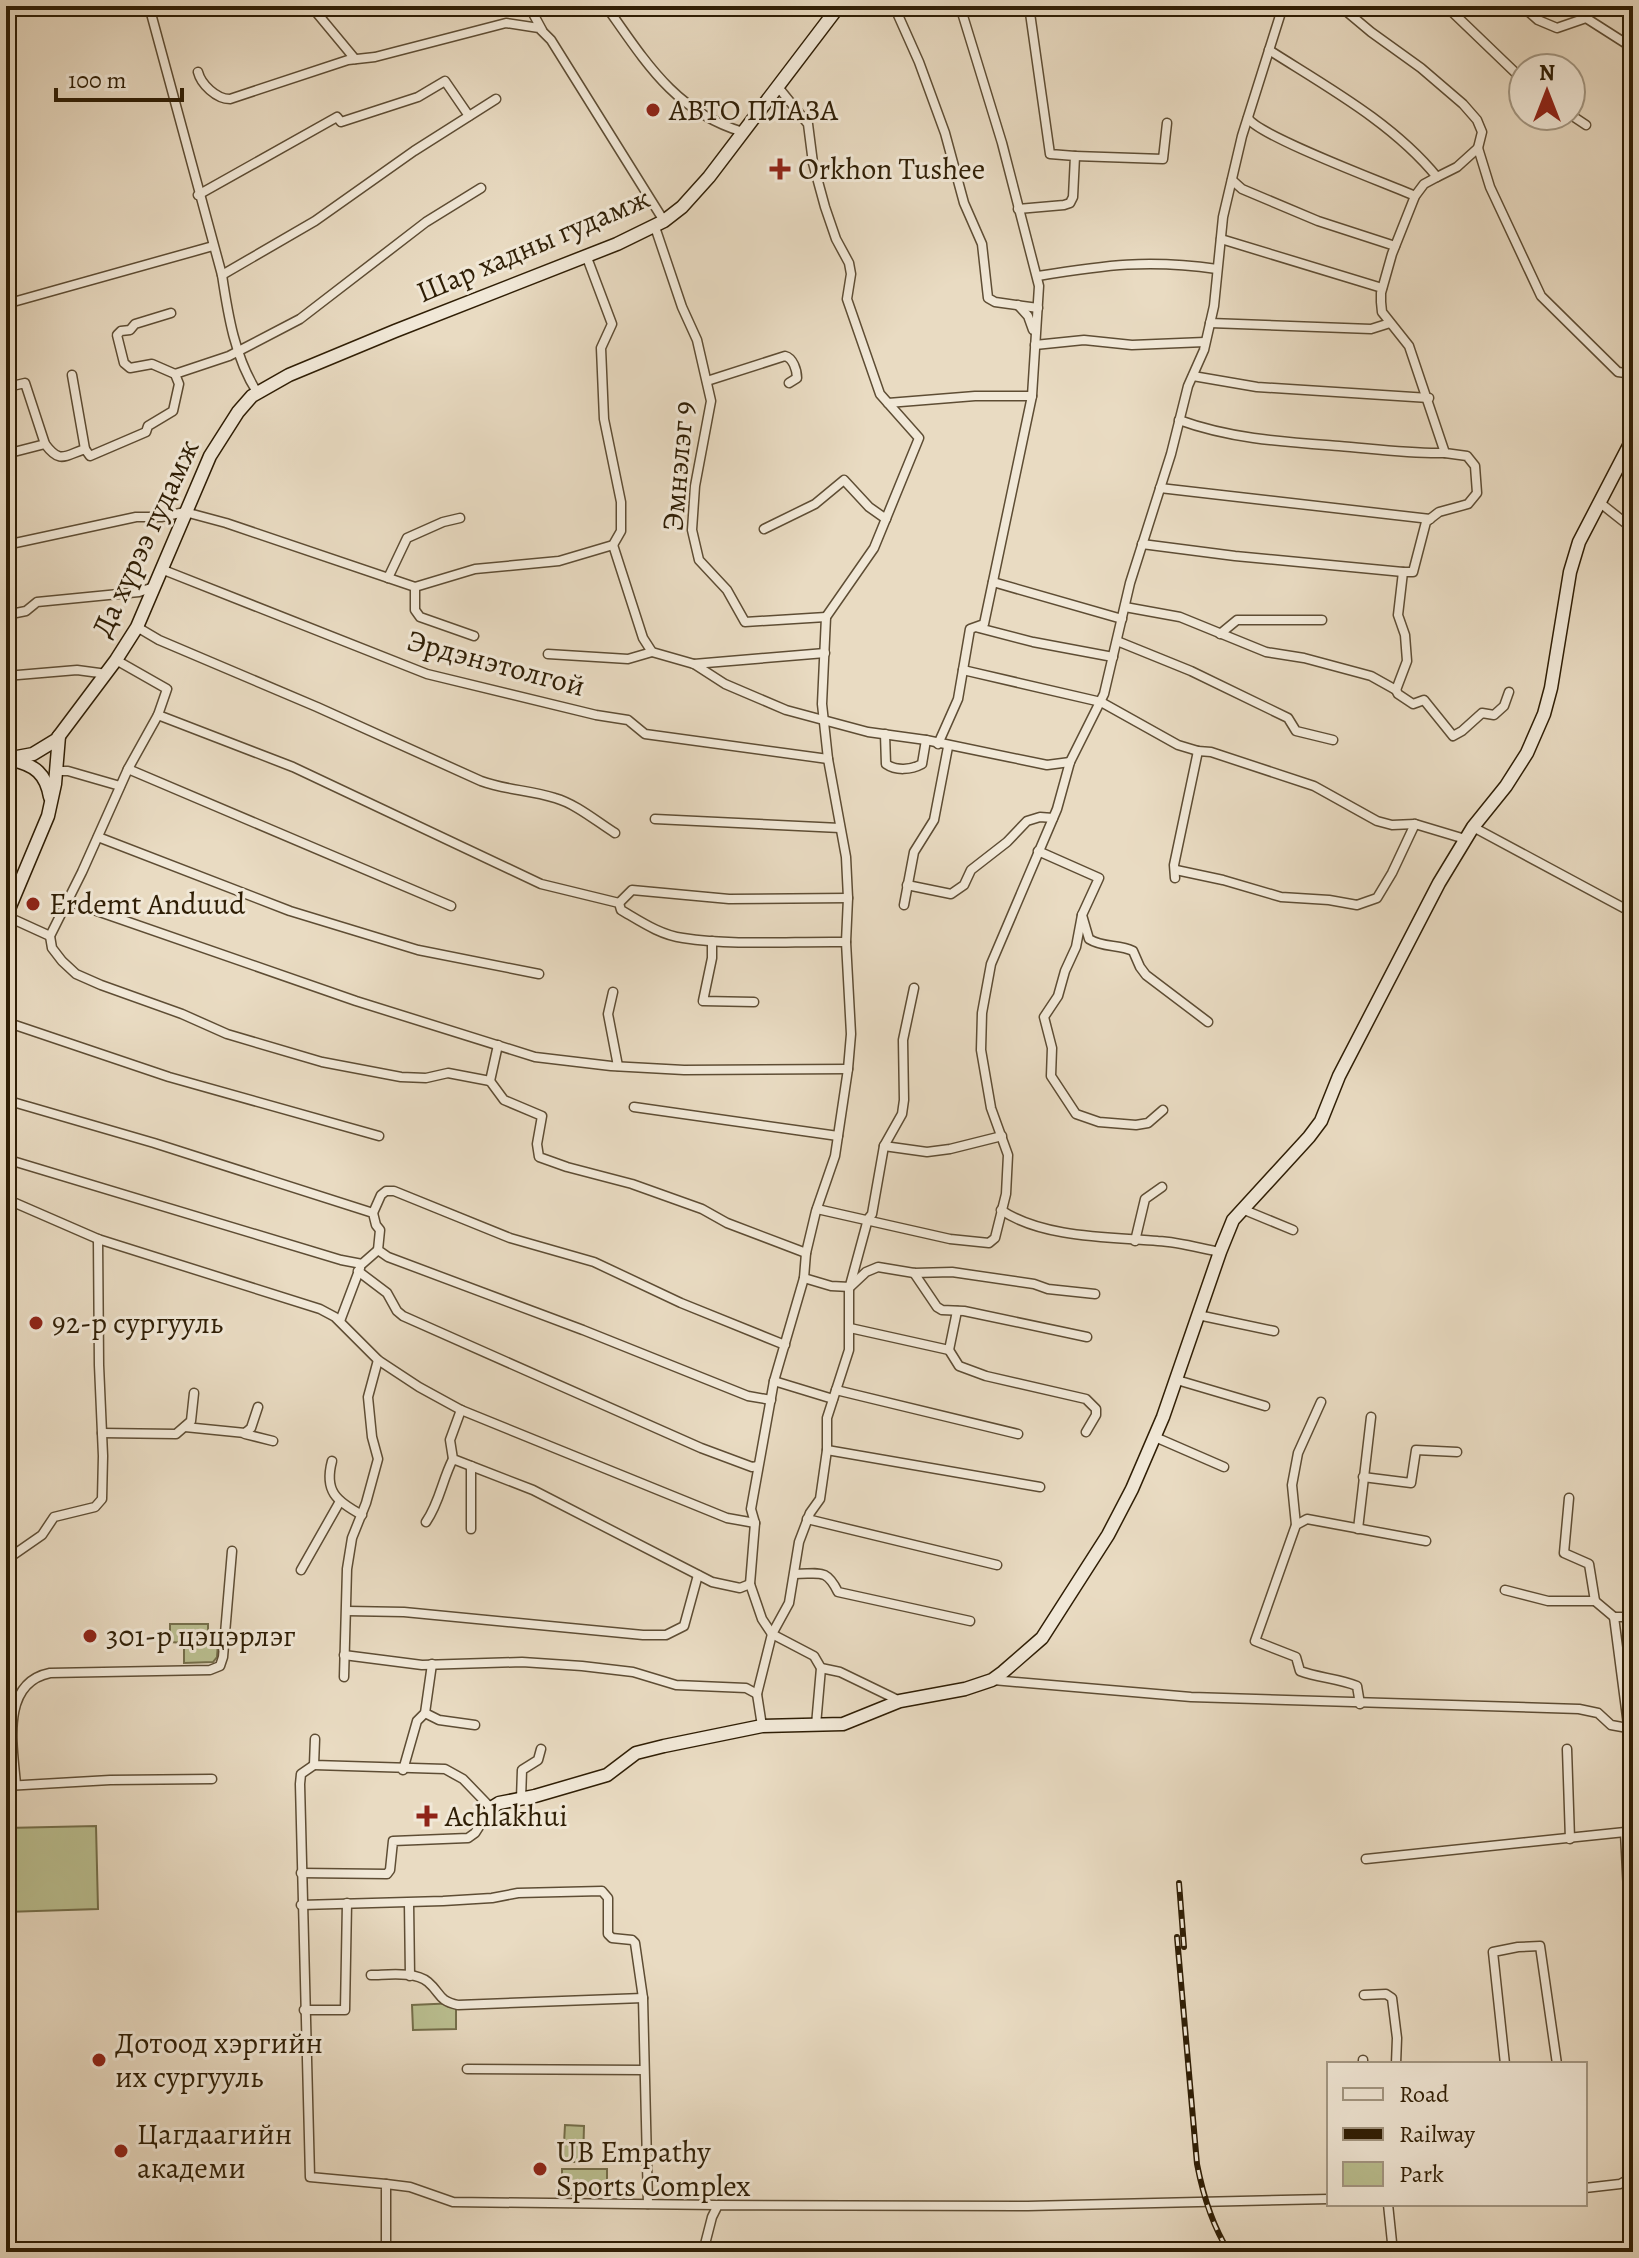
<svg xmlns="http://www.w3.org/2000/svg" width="1639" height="2258" viewBox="0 0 1639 2258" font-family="Alegreya,serif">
<rect width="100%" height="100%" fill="#e9dbc2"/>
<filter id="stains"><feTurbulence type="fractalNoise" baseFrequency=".0025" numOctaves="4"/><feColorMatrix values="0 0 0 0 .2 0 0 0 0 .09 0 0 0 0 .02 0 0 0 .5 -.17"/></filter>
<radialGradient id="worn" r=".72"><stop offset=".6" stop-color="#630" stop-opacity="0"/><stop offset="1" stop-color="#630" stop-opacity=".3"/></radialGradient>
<g fill="#babf90" stroke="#746e4a" stroke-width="2">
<polygon points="170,1624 208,1624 208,1642 218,1643 217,1657 213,1662 184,1663 184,1643 170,1642"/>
<polygon points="96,1826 98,1909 6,1912 6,1828"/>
<polygon points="456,2003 456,2029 413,2030 412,2005"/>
<polygon points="565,2125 584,2126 583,2162 563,2162"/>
<polygon points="562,2169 607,2169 607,2194 562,2195"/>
</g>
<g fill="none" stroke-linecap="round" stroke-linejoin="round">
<g stroke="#5e4d34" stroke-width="11">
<g id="street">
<path d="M149 6 222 275C228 315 235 358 257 392"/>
<polyline points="311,6 355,59"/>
<polyline points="529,6 542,30"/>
<path d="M606 6C645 61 675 112 743 132"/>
<polyline points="894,6 919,62 945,133 964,203 982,244 988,298 995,302 1038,308"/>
<polyline points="1340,6 1371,32 1421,68 1463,104 1477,120 1482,132 1478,148 1490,187 1541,296 1618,372 1633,374"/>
<polyline points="1446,6 1523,80"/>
<polyline points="1522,6 1538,20 1557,28 1586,18 1633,48"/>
<path d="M1269 50C1327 87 1393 123 1437 177L1457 167 1478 148"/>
<path d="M198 72C201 84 216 99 230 99L348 60 375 57 506 23 539 28 551 40 664 221"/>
<polyline points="778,87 808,124 813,163 825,207 836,239 849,263 851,274 847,299 880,394 919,438 874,548 826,617 822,704 828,759 846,857 848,898 846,942 851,1034 848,1069 835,1156 816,1211 806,1253 804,1278 774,1381 751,1509 755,1523 750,1584 762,1619 772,1634 814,1656 821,1668 816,1725"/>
<polyline points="1571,115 1586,125"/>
<path d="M1248 118C1258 136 1388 184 1415 196"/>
<polyline points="1075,156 1163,159 1167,123"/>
<polyline points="1232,180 1242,189 1318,221 1395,246"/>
<polyline points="198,195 337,117 341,122 418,97 445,81 469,116"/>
<polyline points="1018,209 1064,205 1070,203 1073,197 1075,156 1050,154 1029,6"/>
<polyline points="655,227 682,307 697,340 711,401 695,486 692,530 699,560 727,590 745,622 826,617"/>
<polyline points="1221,239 1382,288"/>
<polyline points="222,275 315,221 414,151 496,99"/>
<path d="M1038 276C1106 265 1148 259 1217 269"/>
<polyline points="6,304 213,246"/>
<polyline points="1018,305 1028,316 1033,330"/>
<polyline points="171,313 135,324 130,330 121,331 117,335 124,363 130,368 152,364 175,374"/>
<polyline points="1210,323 1371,329 1390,323"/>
<polyline points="1035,345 1084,340 1132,345 1205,342"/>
<polyline points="72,375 85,449"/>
<polyline points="1193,376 1257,387 1429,398"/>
<path d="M707 381 785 356C793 358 797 370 797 378L789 383"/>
<polyline points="12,386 25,383 45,444"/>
<polyline points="888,403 975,396 1032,396"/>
<path d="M1179 420C1231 439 1285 442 1339 446 1375 449 1410 454 1445 453"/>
<path d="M6 454 45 444C60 464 64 456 85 449L90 456 146 432 148 426 173 411 179 384 175 374 229 356 300 319 426 222 481 188"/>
<polyline points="1160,488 1430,519"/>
<polyline points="1599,502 1633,529"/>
<polyline points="764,529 815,504 844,480 869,507 886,519"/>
<polyline points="1142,544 1235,556 1403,572"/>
<polyline points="6,545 136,517 161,517 185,512 226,523 415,587 475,569 559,561 613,545 621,531 621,502 604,419 601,348 612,324 586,255"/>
<polyline points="613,545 643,638 652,652 694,664 725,684 786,710 868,732 926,740 1047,765 1070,762"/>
<polyline points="161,569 427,674 596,715 628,720 645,734 828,759"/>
<polyline points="388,578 407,538 443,522 460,518"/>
<polyline points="993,582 1122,619"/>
<polyline points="415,587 415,610 420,617 474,636"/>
<polyline points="1125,607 1180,617 1266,652 1304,658 1371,676 1396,690 1407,661 1405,635 1398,615 1403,572 1413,572 1426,522 1439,512 1468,504 1477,493 1475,466 1467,456 1445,453 1409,346 1382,312 1381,302 1381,293 1392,254 1415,196 1424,184 1437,177"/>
<polyline points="6,615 26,611 37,602 139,592 154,587"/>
<path d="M137 627 159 640 317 707 481 781C505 790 530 790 555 798 576 804 596 821 615 833"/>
<polyline points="979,628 1033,642 1113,657"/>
<polyline points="1220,634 1237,620 1322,620"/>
<polyline points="1117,641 1191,671 1288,718 1296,731 1333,740"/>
<polyline points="548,654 628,659 652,652"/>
<polyline points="116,660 167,689 158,715 128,769 82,872 50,936 52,948 62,961 76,974 101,985 182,1014 227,1034 322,1062 401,1077 426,1078 448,1073 490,1081 504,1100 542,1116 537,1144 539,1157 567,1167 632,1184 702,1209 727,1223 806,1253"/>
<polyline points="694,664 825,653"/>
<polyline points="963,670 1101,702 1178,745 1198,751 1211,752 1314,786 1377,821 1392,825 1415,824 1465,839"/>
<polyline points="6,676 77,670 107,674"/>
<polyline points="1396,690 1398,694 1413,704 1424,700 1453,736 1462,731 1482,713 1494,715 1504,706 1509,692"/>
<path d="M158 715 293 767 541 884 619 903 621 910C640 921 660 935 683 938 736 946 793 941 846 942"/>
<path d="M885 734 886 764C896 771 911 770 922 764L926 740"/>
<polyline points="938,744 958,699 970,629 984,624 1032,396 1039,286 1002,143 960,6"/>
<polyline points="128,769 451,906"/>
<polyline points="56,771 68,771 120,786"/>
<polyline points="655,819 840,828"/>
<polyline points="1473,827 1633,913"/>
<polyline points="98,837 290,911 418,950 539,974"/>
<path d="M1038 851 1099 878 1082 915 1089 939C1103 948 1119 944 1133 951L1140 967 1146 975 1208 1022"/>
<polyline points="1176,870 1223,880 1281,897 1329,900 1357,905 1377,898 1392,873 1415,824"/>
<polyline points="1175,878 1174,865 1198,751"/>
<polyline points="907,885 951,894 964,885 971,870 1007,842 1027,821 1040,817 1053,818"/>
<polyline points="68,901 356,1001 535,1057 611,1066 684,1070 848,1069"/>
<polyline points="619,903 632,890 729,899 848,898"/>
<polyline points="904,905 914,852 934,820 948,747"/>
<polyline points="1082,915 1076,947 1065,971 1058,996 1044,1017 1052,1048 1051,1076 1076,1114 1099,1122 1136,1125 1148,1123 1163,1110"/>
<polyline points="6,916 50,936"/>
<polyline points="712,941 712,958 703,1001 754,1002"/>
<polyline points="613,992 608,1014 618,1066"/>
<polyline points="6,1022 169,1077 379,1136"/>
<polyline points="490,1081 498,1045"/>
<polyline points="6,1100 154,1143 373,1213 376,1225 380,1230 378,1250 388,1257 583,1330 748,1396 771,1400"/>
<polyline points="634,1107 838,1136"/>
<polyline points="884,1146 927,1152 950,1149 1002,1136"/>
<polyline points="6,1159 341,1260 362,1264 378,1250"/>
<polyline points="6,1199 98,1239 320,1309 335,1317 378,1360 419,1387 461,1410 727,1518 755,1523"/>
<polyline points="817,1209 950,1239 989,1243 995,1238 1006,1194 1008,1155 991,1108 981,1050 982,1013 991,964 1057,809 1070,762 1104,694 1130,583 1171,454 1188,386 1204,350 1214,306 1223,217 1242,136 1283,6"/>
<polyline points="1242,1209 1293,1230"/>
<path d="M1001 1210C1043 1238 1109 1237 1158 1241 1179 1242 1199 1248 1220 1252"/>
<polyline points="373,1213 381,1195 386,1191 394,1191 510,1238 594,1262 681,1303 785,1345"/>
<polyline points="1135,1241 1145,1199 1162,1187"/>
<polyline points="358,1271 387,1293 397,1311 403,1316 701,1448 752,1467 758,1466"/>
<polyline points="914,1273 937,1307 942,1310 964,1311 1087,1337"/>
<polyline points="804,1278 831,1286 850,1287 866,1272 878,1267 914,1273 952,1272 1034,1284 1048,1289 1095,1294"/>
<polyline points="1198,1315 1274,1331"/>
<polyline points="340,1321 360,1268"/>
<polyline points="850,1328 949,1350 959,1366 986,1376 1086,1399 1096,1409 1096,1415 1086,1432"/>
<polyline points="949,1350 957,1311"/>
<polyline points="1177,1380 1265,1406"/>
<polyline points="774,1381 833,1399"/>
<polyline points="836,1390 1018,1434"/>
<polyline points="461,1410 450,1440 453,1459 533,1490 712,1582 740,1588 750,1584"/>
<polyline points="185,1427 245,1433 251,1428 258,1407"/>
<polyline points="102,1433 176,1434 191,1421 194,1393"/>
<polyline points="245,1434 273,1441"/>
<polyline points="1155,1437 1224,1467"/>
<polyline points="827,1450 1040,1487"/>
<polyline points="1631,1453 1633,1453"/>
<path d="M332 1461C324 1491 336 1501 362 1515"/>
<polyline points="1363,1477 1411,1483 1416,1450 1457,1452"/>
<polyline points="1569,1498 1564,1553 1589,1564 1595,1601 1614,1617 1633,1763"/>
<polyline points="807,1519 997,1565"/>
<path d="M426 1522C440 1502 442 1480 453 1459"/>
<polyline points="1296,1525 1292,1485 1298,1453 1321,1402"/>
<polyline points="471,1529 471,1466"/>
<polyline points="1358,1529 1371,1417"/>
<polyline points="6,1560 42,1535 54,1517 95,1507 102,1499 103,1456 99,1365 98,1239"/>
<polyline points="301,1570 339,1503"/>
<path d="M795 1574C820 1574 826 1568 838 1592L970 1621"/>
<polyline points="1505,1590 1548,1601 1595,1601"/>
<polyline points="347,1611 404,1612 643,1635 666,1635 684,1626 698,1575"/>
<polyline points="1614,1617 1633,1617"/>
<polyline points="344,1655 422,1665 522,1662 582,1666 633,1672 676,1685 746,1688 757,1694 762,1726"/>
<polyline points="821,1668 840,1672 900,1701"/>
<polyline points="344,1677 347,1569 352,1538 366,1503 378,1459 372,1437 368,1397 378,1360"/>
<polyline points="993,1680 1191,1697 1579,1709 1598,1713 1611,1725 1633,1729"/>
<polyline points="757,1694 772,1634 789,1603 799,1542 810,1513 820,1499 827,1450 827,1418 849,1350 849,1289 868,1219 872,1214 884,1146 902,1114 904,1100 903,1040 914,988"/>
<path d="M1360 1704 1357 1686C1338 1678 1318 1678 1300 1671L1296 1657 1255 1641 1296 1525 1307 1519 1426 1541"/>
<polyline points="425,1713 439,1720 475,1725"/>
<polyline points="1567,1749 1570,1839"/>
<polyline points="314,1765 301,1774 300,1784 310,2177 386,2184 386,2252"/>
<polyline points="403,1770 417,1721 425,1713 432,1664"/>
<path d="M16 1785C13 1747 0 1683 50 1673L210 1670 220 1666 223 1657 232 1551"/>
<polyline points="6,1786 110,1780 212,1779"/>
<polyline points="521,1799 522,1770 538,1760 541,1749"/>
<polyline points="1625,1832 1633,1991"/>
<polyline points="1366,1859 1625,1832 1633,1823"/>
<polyline points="301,1873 387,1874 390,1870 393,1841 468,1838 475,1833 491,1808 463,1779 445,1769 314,1765 315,1739"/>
<polyline points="409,1903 410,1976"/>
<polyline points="301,1905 443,1901 492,1898 518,1893 602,1891 608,1898 608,1934 612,1938 632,1940 635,1943 643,1998 648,2204"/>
<path d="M371 1975C387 1975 415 1971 428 1982 442 1994 437 2000 458 2005L643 1998"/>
<polyline points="1364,1995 1386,1994 1392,1998 1397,2038 1396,2064"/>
<polyline points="304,2010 345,2010 347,1903"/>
<polyline points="1363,2060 1363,2064"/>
<polyline points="1505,2064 1493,1952 1518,1947 1540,1946 1557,2064"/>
<polyline points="467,2069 644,2070"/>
<polyline points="386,2184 410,2187 453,2202 718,2205"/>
<polyline points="1585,2188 1620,2184 1633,2177"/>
<polyline points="1388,2204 1393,2252"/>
<polyline points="703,2252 712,2217 718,2205 1028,2206 1329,2199"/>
</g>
</g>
<g stroke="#2f1e05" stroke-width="15">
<g id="secondary">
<polyline points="6,759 33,754 56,740 116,660 137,627 210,456 238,412 252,396 289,375 395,331 617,244 664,221 682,207 709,177 839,6"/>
<path d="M12 760C35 765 46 774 50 797"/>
<polyline points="6,916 48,816 55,784 59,736"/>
<polyline points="491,1808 499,1803 535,1796 607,1775 636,1753 664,1746 762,1726 843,1724 900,1701 965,1689 992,1680 1003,1672 1042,1638 1108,1535 1132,1489 1163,1417 1220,1252 1233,1220 1309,1137 1321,1121 1339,1076 1439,883 1473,827 1506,786 1527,753 1544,714 1551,688 1570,572 1579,542 1633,438"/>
</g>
</g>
<use href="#street" stroke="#f1e8d7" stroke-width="8"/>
<use href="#secondary" stroke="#f1e8d7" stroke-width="12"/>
<g stroke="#2f1e05" stroke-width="6">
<g id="rail">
<polyline points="1179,1883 1184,1947"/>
<path d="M1177 1937 1197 2164C1203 2195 1212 2225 1229 2252"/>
</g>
</g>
<use href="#rail" stroke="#f1e8d7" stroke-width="3" stroke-dasharray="9" stroke-linecap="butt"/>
</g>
<g fill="#8f2418" stroke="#f1e8d7" stroke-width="3">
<circle cx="653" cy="110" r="8"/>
<path d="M776 157h8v8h8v8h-8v8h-8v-8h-8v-8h8z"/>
<circle cx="33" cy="904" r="8"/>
<circle cx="36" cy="1323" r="8"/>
<circle cx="90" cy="1636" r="8"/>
<path d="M423 1804h8v8h8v8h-8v8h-8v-8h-8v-8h8z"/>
<circle cx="99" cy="2060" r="8"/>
<circle cx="121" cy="2151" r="8"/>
<circle cx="540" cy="2169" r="8"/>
</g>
<g text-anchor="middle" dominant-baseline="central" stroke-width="6" stroke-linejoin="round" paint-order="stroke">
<g font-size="30" fill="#2f1e05" stroke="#f1e8d7" text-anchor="start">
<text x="669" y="110">АВТО ПЛАЗА</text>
<text x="798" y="169">Orkhon Tushee</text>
<text x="49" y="904">Erdemt Anduud</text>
<text x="52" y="1323">92-р сургууль</text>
<text x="106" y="1636">301-р цэцэрлэг</text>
<text x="445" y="1816">Achlakhui</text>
<text x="115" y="2043">Дотоод хэргийн<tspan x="115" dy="34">их сургууль</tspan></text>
<text x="137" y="2134">Цагдаагийн<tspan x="137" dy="34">академи</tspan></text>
<text x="556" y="2152">UB Empathy<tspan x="556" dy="34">Sports Complex</tspan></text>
</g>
<g font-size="30" fill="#2f1e05" stroke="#f1e8d7">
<text transform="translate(533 245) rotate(-23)">Шар хадны гудамж</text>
<text transform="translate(678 466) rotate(-85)">Эмнэлэг 9</text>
<text transform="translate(145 538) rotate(-65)">Да хүрээ гудамж</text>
<text transform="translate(496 663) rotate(15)">Эрдэнэтолгой</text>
</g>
</g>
<rect width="1639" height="2258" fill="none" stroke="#e9dbc2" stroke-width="32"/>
<rect x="8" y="8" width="1623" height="2242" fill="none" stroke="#2f1e05" stroke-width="4"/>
<rect x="16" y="16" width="1607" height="2226" fill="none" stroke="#2f1e05" stroke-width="2"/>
<rect x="1327" y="2062" width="260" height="144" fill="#f1e8d7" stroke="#a39783" stroke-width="2"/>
<rect x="1343" y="2088" width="40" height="12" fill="#f1e8d7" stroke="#a39783" stroke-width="2"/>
<text x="1399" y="2102" font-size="24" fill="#2f1e05">Road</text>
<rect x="1343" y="2128" width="40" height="12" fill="#2f1e05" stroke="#a39783" stroke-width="2"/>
<text x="1399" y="2142" font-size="24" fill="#2f1e05">Railway</text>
<rect x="1343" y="2162" width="40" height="24" fill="#babf90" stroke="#a39783" stroke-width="2"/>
<text x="1399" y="2182" font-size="24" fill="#2f1e05">Park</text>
<g transform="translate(1547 92)"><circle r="38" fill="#f1e8d7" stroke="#a39783" stroke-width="2"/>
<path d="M0-6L14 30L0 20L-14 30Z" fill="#8f2418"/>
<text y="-12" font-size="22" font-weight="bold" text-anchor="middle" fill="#2f1e05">N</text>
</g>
<path d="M56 88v12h126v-12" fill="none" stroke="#2f1e05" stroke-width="4"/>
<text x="68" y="88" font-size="24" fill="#2f1e05" stroke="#f1e8d7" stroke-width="6" paint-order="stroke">100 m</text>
<rect width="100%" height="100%" filter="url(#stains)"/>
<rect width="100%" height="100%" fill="url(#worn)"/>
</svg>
